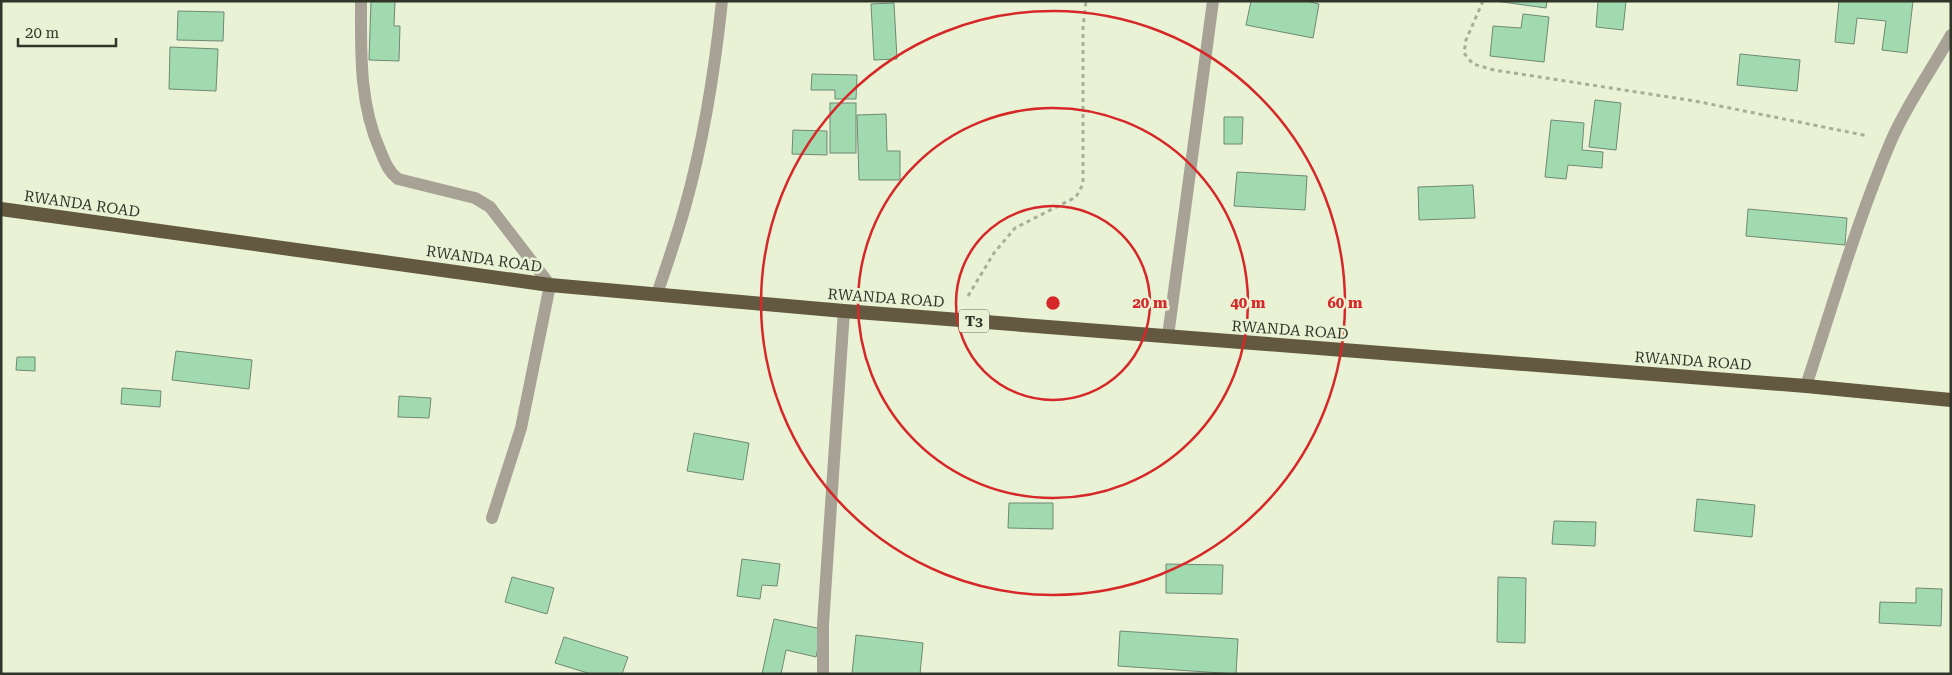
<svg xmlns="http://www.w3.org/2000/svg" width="1952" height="675" viewBox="0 0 1952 675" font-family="'Roboto Serif',serif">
<rect width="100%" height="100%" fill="#e9f2d4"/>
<g fill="#a2dab0" stroke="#6f8975">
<polygon points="371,1 395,1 394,26 400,26 399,61 369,60"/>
<polygon points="1251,1 1307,1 1319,4 1313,38 1246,25"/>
<polygon points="1495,1 1547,1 1546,8"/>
<polygon points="1598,1 1626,1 1623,30 1596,27"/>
<polygon points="1839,1 1913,1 1907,53 1882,50 1886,21 1857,18 1854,44 1835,42"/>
<polygon points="894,3 897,59 874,60 871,4"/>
<polygon points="178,11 224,12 223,41 177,40"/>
<polygon points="1523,14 1549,17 1544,62 1490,56 1493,26 1521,28"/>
<polygon points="170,47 218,49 216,91 169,89"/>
<polygon points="1740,54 1800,60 1797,91 1737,85"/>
<polygon points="812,74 857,75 856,99 835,99 835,90 811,90"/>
<polygon points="1595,100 1621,103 1616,150 1589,147"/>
<rect x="830" y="103" width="26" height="50"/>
<polygon points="886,114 887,151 900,151 900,180 859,180 857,115"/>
<polygon points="1224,117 1243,117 1242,144 1224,144"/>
<polygon points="1551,120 1584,123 1582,150 1603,152 1602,168 1568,165 1566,179 1545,177"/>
<polygon points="793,130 827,131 827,155 792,154"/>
<polygon points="1237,172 1307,176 1305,210 1234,206"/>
<polygon points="1473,185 1475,218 1419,220 1418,187"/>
<polygon points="1748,209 1847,218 1845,245 1746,236"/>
<polygon points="176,351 252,360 249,389 172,380"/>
<polygon points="17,357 35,357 35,371 16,370"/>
<polygon points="122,388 161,391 160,407 121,404"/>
<polygon points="399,396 431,398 429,418 398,417"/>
<polygon points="694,433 749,443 743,480 687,471"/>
<polygon points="1697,499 1755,505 1752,537 1694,531"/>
<polygon points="1009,503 1053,503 1053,529 1008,528"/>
<polygon points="1554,521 1596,522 1595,546 1552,544"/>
<polygon points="742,559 780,564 777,586 762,585 760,599 737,596"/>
<polygon points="1166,564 1223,565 1222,594 1166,593"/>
<polygon points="512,577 554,588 547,614 505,602"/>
<polygon points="1498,577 1526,578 1525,643 1497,642"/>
<polygon points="1916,588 1942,589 1941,626 1879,623 1880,602 1916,603"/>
<polygon points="774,619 822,629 816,657 786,650 781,674 762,674"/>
<polygon points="1120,631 1238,639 1236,674 1118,666"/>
<polygon points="856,635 923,643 920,674 852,674"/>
<polygon points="564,637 628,657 622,674 591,674 555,663"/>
</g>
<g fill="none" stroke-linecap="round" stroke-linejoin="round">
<g stroke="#a7ae97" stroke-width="3" stroke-dasharray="4 4" stroke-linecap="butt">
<polyline points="1483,1 1466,40 1464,53 1473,64 1494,70 1695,101 1868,136"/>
<polyline points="968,296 994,253 1015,228 1076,197 1083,184 1083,28 1086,1"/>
</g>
<g stroke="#a7a295" stroke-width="12">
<path d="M361 1C361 52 359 103 380 150 385 162 388 171 398 179L475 198 490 207 550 285 521 428 492 518"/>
<path d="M657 294C667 265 677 236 685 207 703 143 715 68 722 1"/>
<polyline points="1168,336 1213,1"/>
<path d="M1806 386C1833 304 1857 221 1891 141 1907 104 1931 71 1951 35"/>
<polyline points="823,674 823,624 844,311"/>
</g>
<polyline stroke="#625940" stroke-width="14" points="1,209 550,285 844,311 1806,386 1951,400"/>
</g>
<g fill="none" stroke="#d62828" stroke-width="2.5">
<circle cx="1053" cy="303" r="97"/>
<circle cx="1053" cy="303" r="195"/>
<circle cx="1053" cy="303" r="292"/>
</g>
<g text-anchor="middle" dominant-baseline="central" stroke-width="5" stroke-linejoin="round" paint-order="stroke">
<rect fill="#e9f2d4" stroke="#686d5c" stroke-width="1" x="959" y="309.5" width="30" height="23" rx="4"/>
<g font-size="14" font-weight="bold" fill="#313429">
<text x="974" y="321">T3</text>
</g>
<g font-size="15" fill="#313429" stroke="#e9f2d4">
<text transform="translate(82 204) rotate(8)">RWANDA ROAD</text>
<text transform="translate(484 259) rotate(8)">RWANDA ROAD</text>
<text transform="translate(886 298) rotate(4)">RWANDA ROAD</text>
<text transform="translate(1290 330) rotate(4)">RWANDA ROAD</text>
<text transform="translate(1693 361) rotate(4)">RWANDA ROAD</text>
</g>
</g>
<circle cx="1053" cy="303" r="8" fill="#d62828" stroke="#e9f2d4" stroke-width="2.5"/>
<g font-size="15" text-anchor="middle" font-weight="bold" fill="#d62828" stroke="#e9f2d4" stroke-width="5" stroke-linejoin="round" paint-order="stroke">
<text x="1150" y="308">20 m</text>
<text x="1248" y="308">40 m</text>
<text x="1345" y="308">60 m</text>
</g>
<rect width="1952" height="675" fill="none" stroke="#313429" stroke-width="5"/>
<path d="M18 38v8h98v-8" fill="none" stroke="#313429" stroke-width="2.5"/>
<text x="25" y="38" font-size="15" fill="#313429" stroke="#e9f2d4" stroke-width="4" paint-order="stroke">20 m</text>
</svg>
